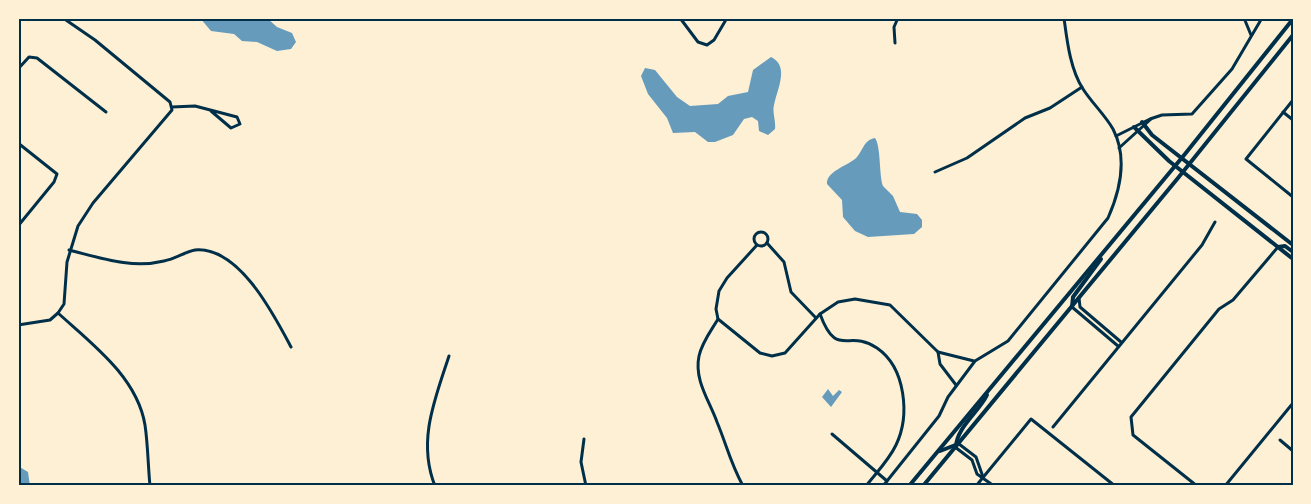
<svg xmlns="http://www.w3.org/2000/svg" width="1311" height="504" viewBox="0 0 1311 504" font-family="'Titillium Web',sans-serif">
<rect width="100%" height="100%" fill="#fdf0d5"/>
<g fill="#669bbc">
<polygon points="200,18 267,18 277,27 292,33 296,42 291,49 277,51 257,42 242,41 234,34 211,31"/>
<path d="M771 57C790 66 777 89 774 105 772 112 776 121 775 129L768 135 759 131 758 121 752 117 744 119 733 135 715 142H708L695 132 673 133 667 118 648 94 641 76 645 68 655 70 677 97 690 106 718 104 728 96 748 92 753 70Z"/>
<path d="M875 138C881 146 879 176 883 186L893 196 900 212 917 214 922 220V227L914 234 868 237 855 231 843 217 842 200 827 184C826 172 846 166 855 159 863 152 863 140 875 138Z"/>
<polygon points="828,389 833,396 839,390 842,392 831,407 822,397"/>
<polygon points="18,466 28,472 30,486 18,486"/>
</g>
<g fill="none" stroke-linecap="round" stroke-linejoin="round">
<g stroke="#003049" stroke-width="3">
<polyline points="680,18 698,42 707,45 714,40 727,18"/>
<polyline points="1244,18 1251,35"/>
<polyline points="895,43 894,27 898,18"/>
<polyline points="18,69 29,57 37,58 106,112"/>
<polyline points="1293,100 1246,159 1293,197"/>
<polyline points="172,107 195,106 237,117 240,124 231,128 211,111"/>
<polyline points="1283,112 1293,120"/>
<polyline points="1116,136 1150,119 1162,115 1192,114 1232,69 1262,18"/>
<polyline points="18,143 57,174 54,182 18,226"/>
<polyline points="1119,148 1151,119"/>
<polyline points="935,172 967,158 1025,118 1050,108 1082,87"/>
<circle cx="761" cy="239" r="7"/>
<polyline points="767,243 784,262 791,292 816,318"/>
<polyline points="757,245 727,278 719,291 716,309 718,319 760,353 772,356 785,353 820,314 838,302 855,299 890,305 938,352 974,361"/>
<path d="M69 250C101 258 132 269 164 261 175 259 185 252 195 250 239 246 274 315 291 347"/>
<polyline points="1079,298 1080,307 1121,342"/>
<polyline points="1072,307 1118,346"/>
<path d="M58 313C92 344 137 377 145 425 148 445 148 466 150 486"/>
<path d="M820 314C837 360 848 328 877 348 906 368 910 416 896 445 889 460 876 473 866 486"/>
<path d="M718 319C711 331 702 342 699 356 694 380 709 400 717 422 727 446 730 462 743 486"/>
<polyline points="18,325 50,320 58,313 64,304 67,262 78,226 93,203 172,110 170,102 95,40 63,18"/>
<polyline points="938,352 940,364 956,385"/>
<polyline points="1053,427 1202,245 1215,222"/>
<polyline points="832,434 887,481"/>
<polyline points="584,439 581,462 586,486"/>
<polyline points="1280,440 1293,451"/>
<polyline points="959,444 976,457 983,477"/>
<polyline points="955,447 972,460 977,474 994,486"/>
<path d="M435 486C417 441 435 399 449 356"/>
<path d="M883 486 939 416 948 397 975 361 1008 341 1108 218C1120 191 1128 158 1113 129 1105 115 1092 103 1083 89 1070 69 1067 40 1064 18"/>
<polyline points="976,486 1031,419 1115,486"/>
<polyline points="1197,486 1133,435 1131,417 1219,309 1233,300 1278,247"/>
<polyline points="1225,486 1293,403"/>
</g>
<g stroke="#003049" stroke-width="4">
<polyline points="1142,122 1152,135 1293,245"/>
<polyline points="1134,127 1169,161 1293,259"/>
<polyline points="1278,247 1285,246 1293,252"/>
</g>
<g stroke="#003049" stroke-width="4">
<polyline points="1072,307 1073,297 1101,259"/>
<path d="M956 447C956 428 979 412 987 395"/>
<polyline points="940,451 958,444"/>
<polyline points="909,486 1185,154 1293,19"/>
<polyline points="923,486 1178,178 1293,35"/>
</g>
</g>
<rect width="1311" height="504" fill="none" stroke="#fdf0d5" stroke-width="39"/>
<rect x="20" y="20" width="1272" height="464" fill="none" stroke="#003049" stroke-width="2"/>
</svg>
